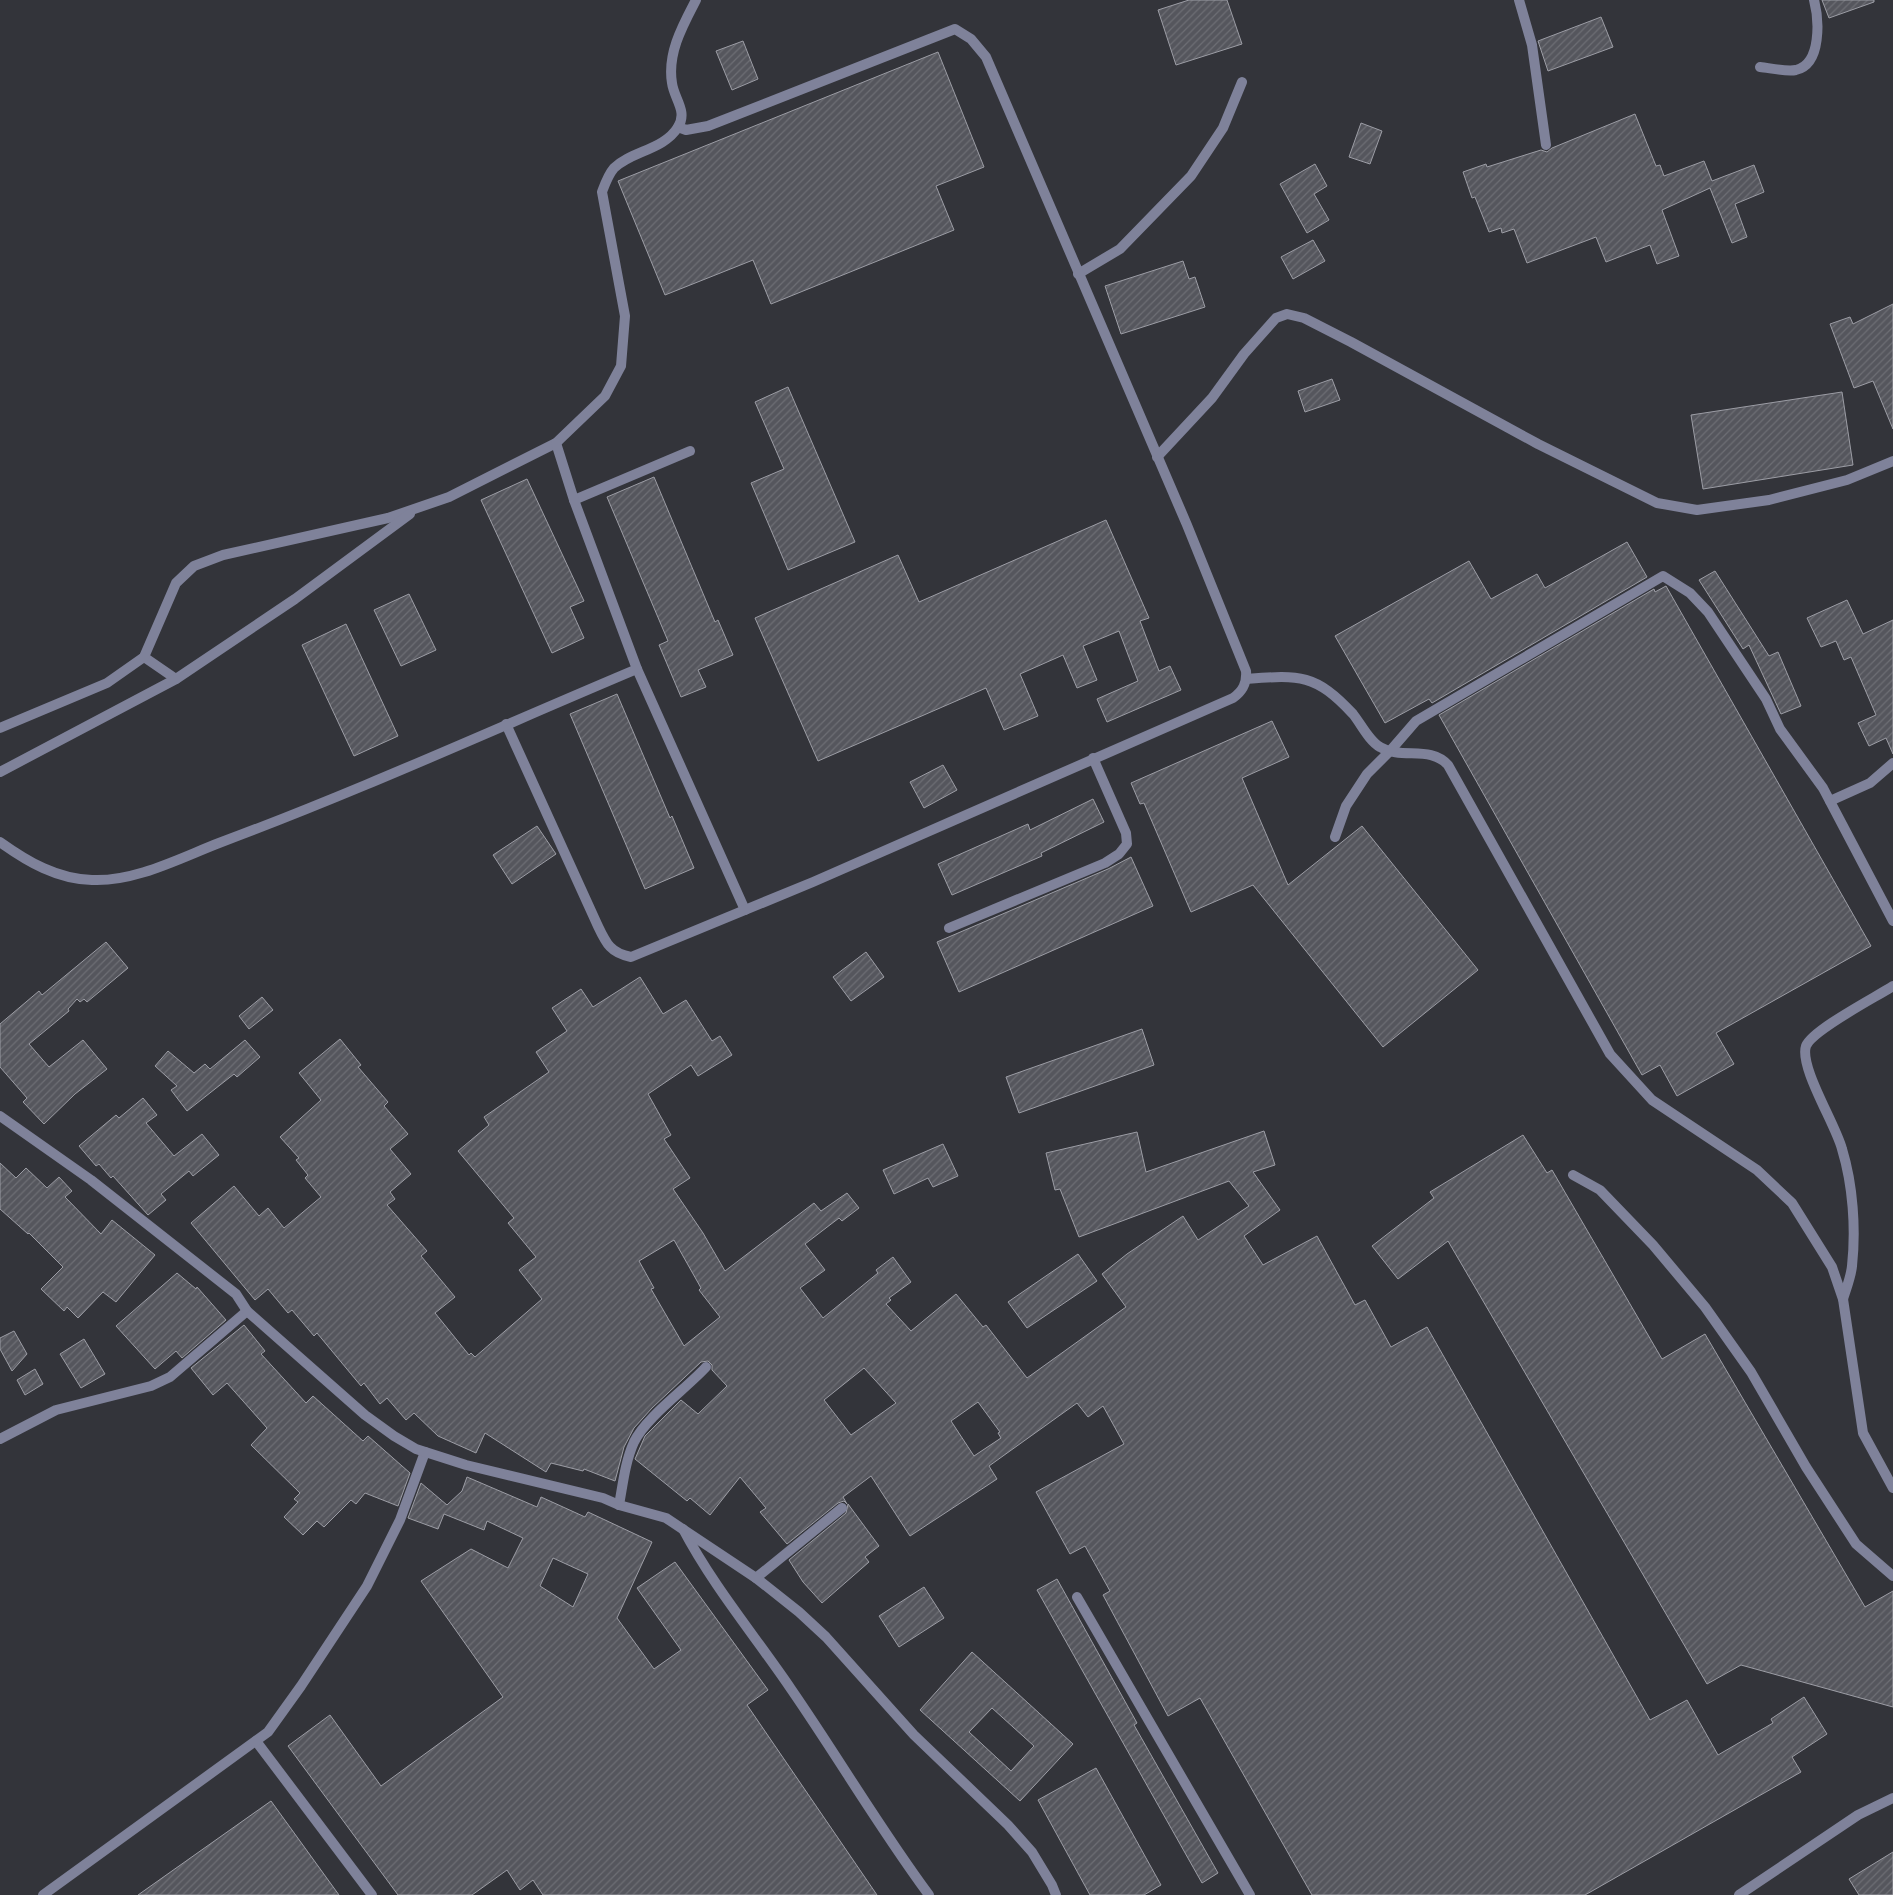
<svg xmlns="http://www.w3.org/2000/svg" width="1893" height="1895" viewBox="0 0 1893 1895" font-family="Quicksand,sans-serif">
<defs>
<pattern id="building-hatch" width="6" height="6" patternUnits="userSpaceOnUse" patternTransform="scale(1.25)"><rect width="6" height="6" fill="#55565d"/><path d="M-1 1l2-2M0 6l6-6M5 7l2-2" fill="none" stroke="#6d6e74"/></pattern>
</defs>
<rect width="100%" height="100%" fill="#33343a"/>
<g fill="url(#building-hatch)" stroke="#9c9da5" fill-rule="evenodd">
<polygon points="1189,0 1227,0 1242,44 1176,65 1158,10"/>
<polygon points="1822,0 1874,0 1874,2 1829,18"/>
<polygon points="1601,17 1613,47 1548,71 1538,41"/>
<polygon points="743,41 758,79 732,90 716,51"/>
<polygon points="938,52 984,167 936,186 954,230 771,304 753,260 665,295 618,181"/>
<polygon points="1635,114 1656,166 1660,165 1664,176 1704,161 1712,181 1754,165 1764,192 1735,204 1747,237 1732,243 1710,188 1662,210 1679,256 1657,264 1650,245 1606,262 1596,237 1527,263 1514,229 1502,233 1501,228 1489,232 1475,197 1472,198 1463,172 1486,164 1487,167 1541,150 1547,152 1552,148"/>
<polygon points="1361,123 1382,131 1370,164 1349,157"/>
<polygon points="1315,164 1327,186 1314,194 1329,220 1307,233 1280,184"/>
<polygon points="1313,240 1325,261 1293,279 1281,257"/>
<polygon points="1183,261 1189,279 1195,277 1205,307 1121,334 1105,286"/>
<polygon points="1893,304 1893,429 1873,381 1854,388 1830,324 1850,317 1853,324"/>
<polygon points="1332,379 1340,400 1305,412 1298,391"/>
<polygon points="788,387 855,542 788,570 751,483 784,469 755,402"/>
<polygon points="1842,392 1853,465 1703,489 1691,415"/>
<polygon points="654,477 715,622 718,620 733,655 698,670 706,687 681,697 659,645 668,641 607,497"/>
<polygon points="527,479 584,601 570,607 584,638 552,653 481,500"/>
<polygon points="1106,520 1149,618 1140,621 1159,671 1170,666 1181,690 1107,722 1097,699 1138,681 1119,631 1083,646 1097,680 1077,688 1063,655 1020,674 1038,716 1004,730 986,688 818,761 755,618 898,555 919,602"/>
<polygon points="1627,542 1647,577 1432,703 1429,699 1385,723 1335,636 1469,561 1491,599 1537,574 1545,588"/>
<polygon points="1715,571 1769,656 1778,652 1801,706 1781,714 1749,645 1743,649 1699,580"/>
<polygon points="1666,586 1871,946 1716,1033 1734,1064 1677,1096 1660,1065 1642,1075 1439,715 1654,589 1655,592"/>
<polygon points="409,594 436,650 401,666 374,610"/>
<polygon points="1847,600 1863,634 1893,620 1893,754 1886,738 1869,746 1858,723 1876,715 1851,657 1844,660 1836,641 1821,647 1807,618"/>
<polygon points="346,624 398,736 354,756 302,645"/>
<polygon points="617,694 670,818 672,816 694,868 645,889 570,714"/>
<polygon points="1272,721 1289,757 1242,778 1288,885 1362,826 1478,970 1383,1047 1253,885 1191,912 1144,803 1140,804 1131,783"/>
<polygon points="943,765 957,790 924,808 910,782"/>
<polygon points="1093,799 1104,822 1041,853 1042,856 952,895 938,864 1028,824 1030,830"/>
<polygon points="537,826 556,854 512,884 493,855"/>
<polygon points="1131,857 1153,906 959,992 937,942 1108,869"/>
<polygon points="106,942 128,968 87,1002 84,999 80,1002 77,999 68,1009 69,1011 29,1044 49,1067 83,1040 107,1069 75,1094 44,1124 23,1102 27,1098 0,1067 0,1024 39,991 42,995"/>
<polygon points="866,952 884,977 851,1001 833,977"/>
<path d="M640 977 663 1014 686 1000 712 1041 720 1036 732 1055 698 1076 691 1065 648 1094 671 1135 664 1139 690 1178 673 1189 703 1233 725 1271 814 1203 821 1211 847 1193 859 1208 842 1221 839 1218 805 1244 825 1270 800 1288 823 1318 878 1273 876 1270 893 1257 911 1282 889 1298 891 1300 886 1304 911 1331 956 1294 983 1327 986 1325 1027 1378 1126 1307 1102 1274 1127 1254 1183 1216 1198 1240 1249 1206 1229 1181 1079 1237 1060 1189 1055 1190 1046 1153 1137 1132 1146 1172 1264 1131 1275 1165 1253 1172 1280 1210 1244 1236 1263 1265 1317 1236 1355 1305 1365 1300 1391 1347 1427 1327 1650 1720 1687 1700 1718 1755 1773 1723 1771 1719 1804 1697 1827 1734 1792 1757 1801 1772 1585 1895H1312L1200 1698 1168 1716 1103 1595 1110 1591 1085 1546 1070 1554 1036 1492 1124 1444 1103 1406 1088 1417 1077 1403 989 1466 997 1479 910 1536 871 1476 843 1497 847 1504 844 1501 838 1503 787 1544 760 1512 766 1508 740 1477 710 1515 690 1498 687 1501 635 1459 645 1436 681 1400 698 1414 727 1386 712 1370V1365L708 1361 701 1362 652 1408 634 1428 624 1447 615 1481 584 1469 583 1471 551 1463 546 1472 485 1433 476 1453 438 1436 414 1413 406 1420 387 1398 380 1404 364 1383 361 1386 317 1333 314 1336 292 1310 288 1313 268 1289 255 1300 191 1223 234 1186 259 1216 268 1208 284 1228 321 1197 305 1178 308 1175 296 1160 299 1158 280 1137 321 1100 299 1073 340 1039 361 1065 358 1067 388 1102 384 1106 408 1134 390 1149 411 1174 390 1192 395 1199 387 1205 427 1251 421 1256 455 1297 435 1313 469 1355 471 1353 475 1357 542 1299 519 1270 536 1257 508 1223 514 1218 458 1151 489 1125 484 1117 549 1072 536 1052 567 1031 552 1008 581 989 593 1007ZM674 1240 701 1288 699 1290 720 1317 684 1346 651 1289 654 1288 639 1261ZM864 1368 896 1403 851 1435 824 1400ZM978 1402 1000 1432 998 1433 1001 1438 974 1456 951 1421Z"/>
<polygon points="262,997 273,1010 249,1029 239,1016"/>
<polygon points="1142,1029 1154,1065 1019,1113 1006,1077"/>
<polygon points="245,1040 260,1057 237,1077 234,1074 187,1111 171,1090 177,1086 155,1066 168,1051 194,1073 205,1064 210,1069"/>
<polygon points="143,1098 157,1115 146,1123 174,1156 202,1134 219,1155 193,1176 189,1171 161,1194 166,1200 148,1215 113,1176 111,1178 99,1164 96,1166 79,1146 116,1115 119,1118"/>
<polygon points="1523,1135 1547,1173 1552,1170 1662,1359 1705,1334 1865,1607 1893,1591 1893,1707 1741,1665 1707,1684 1448,1241 1398,1279 1372,1246 1434,1198 1430,1192"/>
<polygon points="943,1144 958,1176 933,1187 928,1178 894,1194 883,1170"/>
<polygon points="0,1163 16,1178 26,1168 47,1188 59,1177 72,1191 65,1197 101,1234 112,1220 155,1255 116,1302 103,1292 78,1318 67,1307 64,1311 41,1289 63,1267 29,1233 28,1234 0,1209"/>
<polygon points="1078,1254 1097,1281 1027,1328 1008,1302"/>
<polygon points="177,1273 196,1289 197,1287 226,1320 182,1358 176,1351 155,1369 116,1326"/>
<polygon points="244,1325 265,1351 261,1354 306,1403 313,1396 363,1441 368,1436 410,1473 398,1506 365,1493 356,1504 351,1500 324,1527 317,1521 303,1535 284,1517 298,1502 294,1499 300,1493 251,1445 267,1428 227,1383 213,1395 191,1368"/>
<polygon points="14,1331 27,1354 12,1371 0,1349 0,1338"/>
<polygon points="84,1339 105,1374 81,1388 60,1354"/>
<polygon points="35,1369 43,1384 25,1395 17,1380"/>
<path d="M467 1477 537 1507 541 1497 585 1517 588 1512 652 1542 617 1618 654 1669 681 1650 637 1588 675 1562 768 1690 747 1705 877 1895H543L533 1880 520 1890 507 1870 472 1895H398L288 1746 330 1715 381 1786 503 1697 421 1581 471 1549 508 1568 523 1538 487 1521 484 1530 444 1514 438 1529 408 1518 421 1483 447 1505 462 1491ZM553 1558 588 1574 573 1607 540 1586Z"/>
<polygon points="848,1504 879,1546 865,1557 869,1562 822,1603 803,1582 789,1560 846,1513"/>
<polygon points="1057,1579 1137,1723 1134,1725 1218,1873 1202,1883 1037,1590"/>
<polygon points="924,1587 944,1618 899,1647 879,1616"/>
<path d="M972 1652 1073 1744 1020 1801 920 1710ZM992 1708 1034 1746 1011 1771 969 1732Z"/>
<polygon points="1096,1768 1161,1885 1144,1895 1090,1895 1038,1800"/>
<polygon points="271,1801 339,1895 138,1895"/>
<polygon points="1893,1852 1893,1895 1859,1895 1849,1879"/>
</g>
<g fill="none" stroke-linecap="round" stroke-linejoin="round">
<g stroke="#7f829a" stroke-width="10">
<polyline points="1078,274 1120,249 1191,176 1223,128 1242,82"/>
<polyline points="1157,457 1212,398 1244,354 1276,318 1287,314 1304,318 1351,342 1538,444 1657,503 1697,510 1769,500 1847,480 1893,461"/>
<polyline points="574,500 690,451"/>
<polyline points="144,657 176,679"/>
<polyline points="637,669 745,910"/>
<path d="M1246 679C1299 675 1315 673 1353 714 1361 724 1369 741 1380 747 1402 760 1430 745 1448 765L1610 1054 1652 1100 1757 1170 1792 1203 1832 1267 1843 1299 1863 1433 1893 1488"/>
<path d="M506 724 597 924C606 943 610 953 631 957L813 882 1233 698C1243 691 1247 683 1246 671L1187 525 986 57 971 39 955 29 708 126 686 130 678 127"/>
<path d="M0 728 107 683 144 657 176 583 194 566 223 555 388 518 449 497 556 443 605 396 621 366 625 316 602 192C605 184 608 175 614 168 631 151 664 150 678 127 688 111 674 99 672 83 667 53 683 25 696 0"/>
<polyline points="0,772 176,679 295,599 410,514"/>
<polyline points="1830,801 1870,783 1893,763"/>
<polyline points="1335,837 1346,806 1367,774 1390,751 1416,721 1663,576 1690,593 1708,612 1766,699 1780,729 1823,788 1893,921"/>
<path d="M0 842C28 862 57 879 92 880 135 882 180 858 219 843 359 791 499 727 637 669L574 500 556 443"/>
<polyline points="949,928 1105,863 1119,854 1127,844 1126,833 1093,758"/>
<polyline points="1573,1175 1600,1190 1653,1245 1705,1307 1751,1372 1806,1467 1856,1544 1893,1576"/>
<path d="M1843 1299C1846 1289 1851 1277 1852 1266 1856 1229 1853 1185 1842 1149 1836 1125 1799 1067 1806 1046 1812 1030 1876 997 1893 986"/>
<path d="M683 1529C713 1586 755 1636 791 1689 838 1757 880 1829 929 1895"/>
<polyline points="1077,1597 1250,1895"/>
<polyline points="256,1741 372,1895"/>
<polyline points="43,1895 268,1732 301,1686 367,1586 400,1520 425,1452"/>
<polyline points="1739,1895 1858,1815 1893,1798"/>
</g>
<g stroke="#7f829a" stroke-width="10">
<polyline points="1519,0 1532,45 1546,145"/>
<path d="M1760 67C1770 68 1786 72 1796 70 1822 64 1819 19 1814 0"/>
<polyline points="0,1439 56,1410 151,1386 170,1377 247,1311"/>
<path d="M619 1505C623 1484 625 1462 634 1442 646 1417 687 1388 706 1367"/>
<polyline points="756,1578 842,1508"/>
</g>
<polyline stroke="#7f829a" stroke-width="10" points="0,1116 91,1180 236,1294 247,1311 365,1415 394,1436 416,1449 466,1465 603,1498 619,1505 666,1518 756,1578 799,1612 826,1637 914,1735 1008,1825 1032,1852 1052,1885 1056,1895"/>
</g>
</svg>
